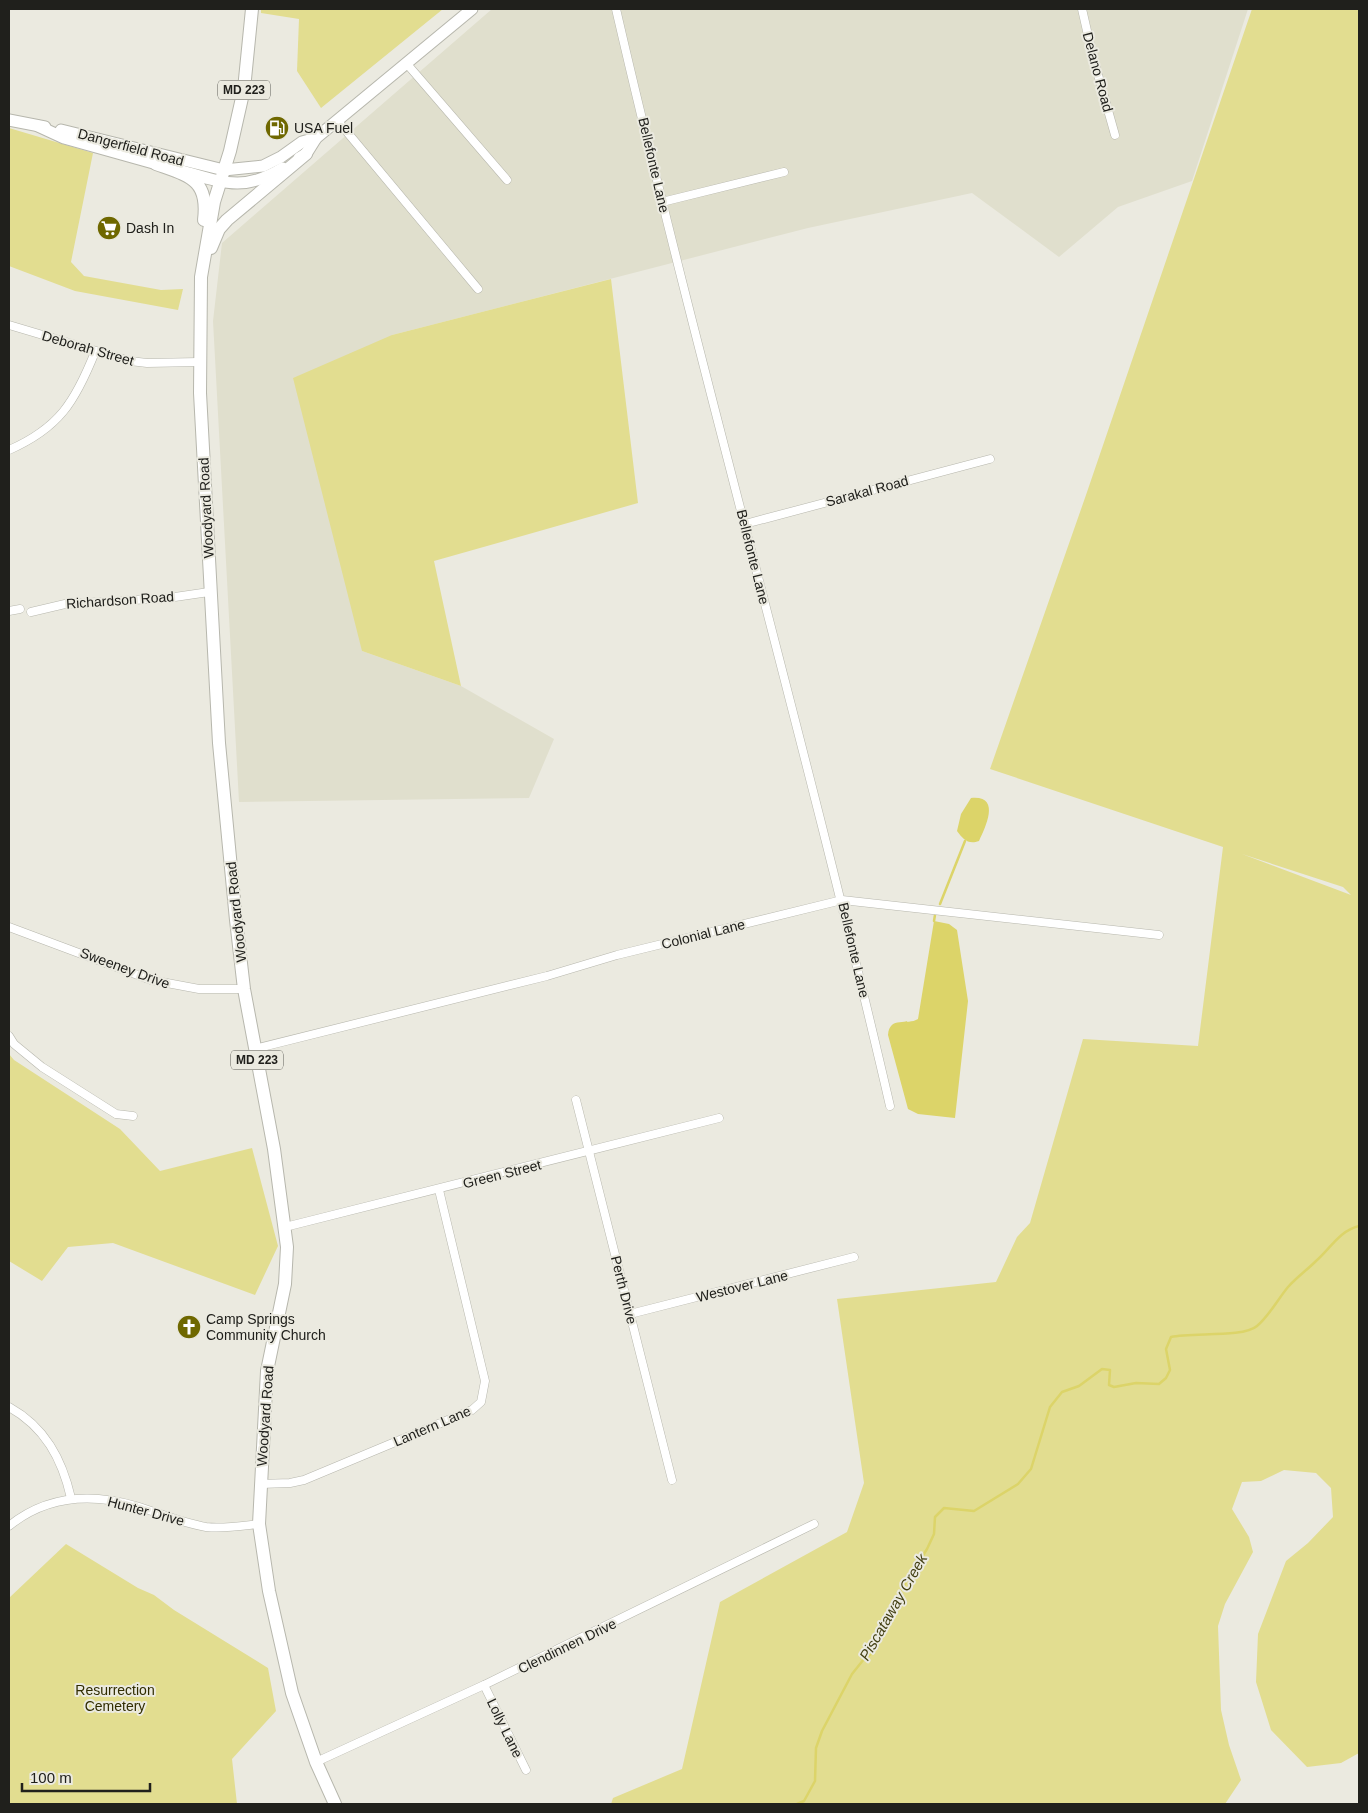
<svg xmlns="http://www.w3.org/2000/svg" width="1368" height="1813" viewBox="0 0 1368 1813" font-family="Arial,sans-serif">
<rect width="100%" height="100%" fill="#ebeae0"/>
<polygon fill="#e0dfcd" points="492,9 1248,9 1192,181 1118,207 1059,257 972,193 808,228 392,335 362,651 461,686 554,739 529,798 239,802 213,321 222,243"/>
<g fill="#e2dd90" fill-rule="evenodd">
<polygon points="261,9 443,9 321,108 297,71 299,19 261,13"/>
<path d="M1252 9H1359V1753L1341 1763 1307 1767 1271 1730 1256 1682 1258 1634 1286 1561 1308 1543 1333 1517 1331 1488 1316 1473 1284 1470 1261 1481 1242 1482 1232 1509 1249 1537 1253 1552 1225 1604 1218 1626 1221 1710 1229 1745 1241 1780 1225 1804H611L613 1798 682 1769 720 1602 847 1532 864 1483 837 1299 996 1282 1017 1237 1030 1223 1083 1039 1198 1046 1223 847 990 769 1086 495ZM1242 854 1343 887 1351 895Z"/>
<polygon points="9,128 93,153 71,262 84,276 161,290 183,289 178,310 75,291 9,266"/>
<polygon points="611,279 638,503 434,561 461,686 362,651 293,378 392,335"/>
<polygon points="9,1054 14,1060 120,1129 160,1171 252,1148 278,1246 255,1295 113,1243 68,1247 42,1281 9,1261"/>
<polygon points="66,1544 138,1588 154,1595 174,1610 268,1668 276,1711 232,1759 237,1804 9,1804 9,1598"/>
</g>
<g fill="#dcd469">
<path d="M971 798C1001 795 986 826 979 841 968 845 963 839 957 831L961 814Z"/>
<path d="M934 921 949 924 957 930 968 1001 955 1118 918 1114 908 1109 888 1035C890 1015 907 1026 918 1019Z"/>
</g>
<g fill="none" stroke-linecap="round" stroke-linejoin="round">
<g stroke="#dcd469" stroke-width="2.5">
<polyline points="940,904 965,841"/>
<polyline points="934,921 935,915"/>
<path d="M797 1804 804 1801 815 1781 816 1748 822 1731 852 1674 864 1659 871 1654 878 1640 881 1622 927 1549 934 1534 935 1517 944 1508 974 1511 1018 1484 1031 1469 1050 1407 1062 1392 1079 1386 1102 1369 1110 1370 1109 1385 1114 1387 1136 1383 1159 1384 1166 1378 1170 1370 1166 1349 1171 1337C1192 1332 1243 1338 1257 1326 1269 1316 1278 1299 1288 1287 1297 1277 1307 1270 1316 1261 1331 1248 1339 1231 1359 1226"/>
</g>
<g stroke="#b7b7ad" stroke-width="9">
<g id="street">
<path d="M616 9C701 376 805 739 890 1106"/>
<polyline points="1082,9 1093,57 1115,135"/>
<polyline points="407,64 507,180"/>
<polyline points="337,120 478,289"/>
<polyline points="662,202 784,172"/>
<polyline points="9,325 130,361 147,363 199,362"/>
<path d="M9 450C59 428 75 402 95 352"/>
<polyline points="745,524 990,459"/>
<polyline points="9,611 20,609"/>
<polyline points="31,612 65,604 168,598 209,592"/>
<polyline points="9,927 151,980 199,989 244,989"/>
<polyline points="9,1036 14,1044 42,1067 116,1114 133,1116"/>
<polyline points="254,1049 547,976 617,955 842,900 1159,935"/>
<polyline points="576,1100 672,1480"/>
<polyline points="285,1227 719,1118"/>
<polyline points="630,1314 854,1257"/>
<path d="M9 1407C45 1427 62 1459 71 1498"/>
<polyline points="260,1484 290,1483 304,1480 472,1410 481,1402 485,1381 439,1190"/>
<path d="M9 1526C46 1496 91 1493 136 1506 159 1513 182 1523 206 1527 224 1529 241 1526 259 1524"/>
<polyline points="484,1685 526,1770"/>
<polyline points="316,1762 484,1685 814,1524"/>
</g>
</g>
<g stroke="#b7b7ad" stroke-width="13">
<g id="secondary">
<polyline points="9,120 45,127"/>
<polyline points="38,126 64,138 164,166"/>
<polyline points="61,130 224,170 263,166 281,157 302,142 316,138"/>
<polyline points="299,158 306,154 316,138 472,9"/>
<path d="M182 171C224 183 244 192 283 168"/>
</g>
</g>
<g stroke="#b7b7ad" stroke-width="14">
<g id="primary">
<polyline points="252,9 244,89 230,151 214,202 201,277 200,393 219,743 236,920 244,989 274,1149 287,1247 285,1284 267,1371 259,1524 269,1591 292,1693 316,1762 335,1804"/>
<path d="M156 164C189 176 209 179 204 220"/>
<polyline points="211,248 219,229 227,220 306,154"/>
</g>
</g>
<use href="#street" stroke="#fff" stroke-width="8"/>
<use href="#secondary" stroke="#fff" stroke-width="11"/>
<use href="#primary" stroke="#fff" stroke-width="12"/>
</g>
<defs>
<g id="fuel-disc" transform="scale(1.25)"><circle r="9.5" fill="#6f6800" stroke="#ebeae0"/><path d="M-5.5-6h7V0h2V4h1.3V-2.5L3-4.5l.8-.8L6-3V5H2.5V1h-1V6h-7ZM-4.2-4.7v3.2H.2V-4.7Z" fill="#fff"/></g>
<g id="supermarket-disc" transform="scale(1.25)"><circle r="9.5" fill="#6f6800" stroke="#ebeae0"/><path d="M-6-5.5h2.5l.6 2H6L4.5 2H-2.5L-4.4-4H-6ZM-1.5 3.2a1.3 1.3 0 1 0 .1 0ZM3 3.2a1.3 1.3 0 1 0 .1 0Z" fill="#fff"/></g>
<g id="church-disc" transform="scale(1.25)"><circle r="9.5" fill="#6f6800" stroke="#ebeae0"/><path d="M-1.2-6h2.4v3.5h3.3v2.4h-3.3V6h-2.4V-.1h-3.3v-2.4h3.3Z" fill="#fff"/></g>
</defs>
<g fill-rule="evenodd">
<use href="#fuel-disc" x="277" y="128"/>
<use href="#supermarket-disc" x="109" y="228"/>
<use href="#church-disc" x="189" y="1327"/>
</g>
<g text-anchor="middle" dominant-baseline="central" stroke-width="4" stroke-linejoin="round" paint-order="stroke">
<g fill="#ebeae0" stroke="#5d5d57" stroke-width="1">
<rect x="218" y="80.5" width="52" height="19" rx="4"/>
<rect x="231" y="1050.5" width="52" height="19" rx="4"/>
</g>
<g font-size="12" font-weight="bold" fill="#20201c">
<text x="244" y="90">MD 223</text>
<text x="257" y="1060">MD 223</text>
</g>
<g font-size="14" fill="#20201c" stroke="#ebeae0">
<text transform="translate(1098 72) rotate(75)">Delano Road</text>
<text transform="translate(131 147) rotate(15)">Dangerfield Road</text>
<text transform="translate(654 165) rotate(77)">Bellefonte Lane</text>
<text transform="translate(88 348) rotate(16)">Deborah Street</text>
<text transform="translate(867 491) rotate(-15)">Sarakal Road</text>
<text transform="translate(206 508) rotate(-93)">Woodyard Road</text>
<text transform="translate(753 557) rotate(76)">Bellefonte Lane</text>
<text transform="translate(120 600) rotate(-4)">Richardson Road</text>
<text transform="translate(236 912) rotate(-96)">Woodyard Road</text>
<text transform="translate(703 934) rotate(-14)">Colonial Lane</text>
<text transform="translate(854 950) rotate(77)">Bellefonte Lane</text>
<text transform="translate(125 968) rotate(20)">Sweeney Drive</text>
<text transform="translate(502 1174) rotate(-14)">Green Street</text>
<text transform="translate(742 1286) rotate(-14)">Westover Lane</text>
<text transform="translate(624 1290) rotate(76)">Perth Drive</text>
<text transform="translate(265 1416) rotate(-86)">Woodyard Road</text>
<text transform="translate(432 1426) rotate(-23)">Lantern Lane</text>
<text transform="translate(146 1511) rotate(15)">Hunter Drive</text>
<text transform="translate(567 1646) rotate(-26)">Clendinnen Drive</text>
<text transform="translate(505 1728) rotate(64)">Lolly Lane</text>
</g>
<g font-size="14" fill="#20201c" stroke="#ebeae0" text-anchor="start">
<text x="294" y="128">USA Fuel</text>
<text x="126" y="228">Dash In</text>
<text x="206" y="1319">Camp Springs<tspan x="206" dy="16">Community Church</tspan></text>
</g>
<g font-size="14" fill="#302c00" stroke="#ebeae0">
<text x="115" y="1690">Resurrection<tspan x="115" dy="16">Cemetery</tspan></text>
</g>
<g font-size="15" font-style="italic" fill="#423f12" stroke="#ebeae0">
<text transform="translate(893 1607) rotate(-60)">Piscataway Creek</text>
</g>
</g>
<rect width="1368" height="1813" fill="none" stroke="#20201c" stroke-width="20"/>
<path d="M22 1783v8h128v-8" fill="none" stroke="#20201c" stroke-width="2.5"/>
<text x="30" y="1783" font-size="15" fill="#20201c" stroke="#ebeae0" stroke-width="4" paint-order="stroke">100 m</text>
</svg>
